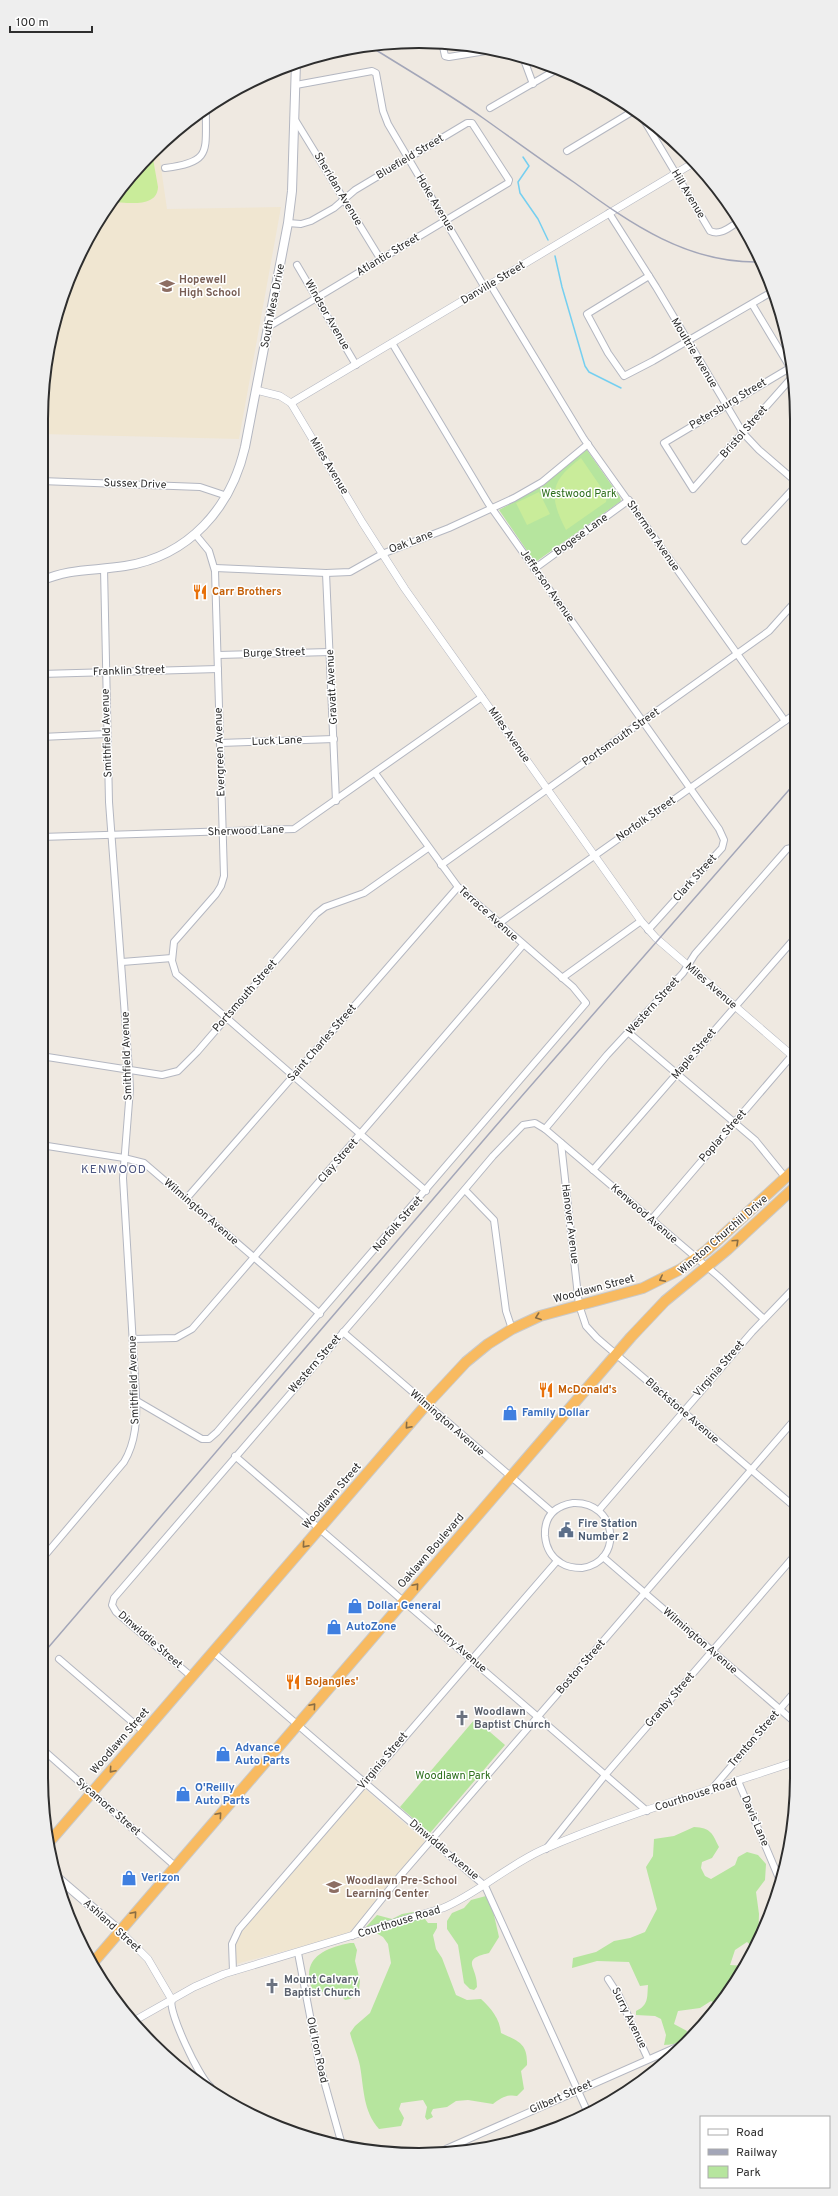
<svg xmlns="http://www.w3.org/2000/svg" width="838" height="2196" viewBox="0 0 838 2196" font-family="Overpass,sans-serif">
<rect width="100%" height="100%" fill="#efe9e1"/>
<g fill="#f0e6d1">
<polygon points="158,147 167,209 281,207 239,439 41,434 41,419 54,321 80,252 119,189"/>
<polygon points="365,1789 425,1841 349,1934 236,1964 233,1954 235,1942 241,1932"/>
</g>
<g fill="#b6e59e">
<polygon points="584,450 587,450 620,497 621,501 537,561 534,561 499,510 544,485"/>
<polygon points="475,1719 505,1745 430,1833 400,1807"/>
<path d="M694 1827C711 1828 712 1833 719 1847L712 1858 702 1862 701 1868 705 1876 711 1879 735 1865 738 1857 747 1852 758 1855 766 1864 765 1880 756 1892 759 1914 758 1943 754 1948 747 1942 735 1950 730 1965 745 1966 719 2007 718 2008 716 2004 711 2001 700 2008 678 2011 674 2024 687 2031C684 2044 676 2044 664 2045L666 2035 661 2019 655 2016 636 2015V2011C649 2005 647 1997 648 1985L640 1986 629 1962 597 1961 572 1968 573 1958 596 1952 614 1941 630 1938 645 1932 657 1909 646 1867 653 1856 654 1839 674 1836Z"/>
<path d="M486 1896 491 1902 499 1937 489 1953C459 1960 478 1966 477 1987L474 1990 470 1989 464 1983 458 1945 447 1929V1921L452 1913 464 1908 471 1900Z"/>
<path d="M419 1911 428 1923H437V1928L433 1935 436 1949 442 1958 456 1995 467 2000 481 1999C491 2008 500 2019 501 2033 518 2041 528 2043 527 2065L521 2071 524 2089 517 2096C507 2094 501 2098 493 2104L468 2100 456 2101 447 2107 433 2109 431 2113 433 2117 427 2120 425 2117 427 2107 423 2100 401 2103 399 2109 404 2118 401 2126 379 2129C363 2111 364 2089 360 2066 358 2055 353 2045 350 2033L355 2026 370 2013 391 1963 388 1944 383 1937 366 1927 377 1915 392 1919 402 1914Z"/>
<path d="M350 1943H354L357 1950 355 1961 360 1981 359 1990 350 1999 345 2000 338 1992H316C310 1987 309 1982 309 1975 309 1953 332 1947 350 1943Z"/>
</g>
<g fill="#c9ec9a">
<path d="M152 153 158 187C157 209 126 202 111 202L119 189Z"/>
<path d="M581 458 607 496 606 502 566 530C548 495 550 481 581 458Z"/>
<polygon points="539,492 550,514 527,525 516,503"/>
</g>
<g fill="none" stroke-linecap="round" stroke-linejoin="round">
<g stroke="#75cff0" stroke-width="1.5">
<polyline points="523,157 529,166 518,182 520,193 538,219 548,240"/>
<polyline points="555,256 562,287 585,366 589,372 621,388"/>
</g>
<g stroke="#b4b7c1" stroke-width="8">
<g id="minor">
<polyline points="442,42 445,56 449,57 492,50"/>
<polyline points="523,57 533,84"/>
<polyline points="296,85 372,71 376,73 383,111 388,124 485,288"/>
<polyline points="490,108 554,71"/>
<path d="M641 115 710 231C720 236 730 227 738 222"/>
<polyline points="294,118 381,260"/>
<polyline points="567,151 635,110"/>
<path d="M165 168C213 162 205 151 206 109"/>
<polyline points="609,213 656,287 743,433 759,450 794,480"/>
<polyline points="297,265 356,365"/>
<polyline points="649,276 587,314 608,353 624,376 653,361 770,293"/>
<polyline points="490,284 584,439 785,721"/>
<polyline points="752,304 791,369"/>
<polyline points="268,327 508,183 509,180 472,123 467,123 355,190 334,208 311,221 301,224 288,223"/>
<polyline points="392,343 488,503 719,829 724,840 722,848 648,930"/>
<polyline points="793,366 664,443 693,489 794,375"/>
<polyline points="41,481 200,487 227,496"/>
<polyline points="195,534 209,551 215,571 224,876 221,886 216,894 174,942 172,961 176,974 426,1191"/>
<polyline points="745,541 794,488"/>
<polyline points="215,568 326,573 350,572 382,554 449,528 514,498 542,482 588,444"/>
<polyline points="534,569 629,500"/>
<polyline points="326,573 336,801"/>
<polyline points="218,655 330,652"/>
<polyline points="41,674 218,669"/>
<polyline points="41,737 107,734"/>
<polyline points="220,743 334,739"/>
<polyline points="41,837 294,829 482,697"/>
<polyline points="441,865 769,631 794,603"/>
<polyline points="498,924 795,714"/>
<polyline points="122,962 172,958"/>
<polyline points="562,978 641,921"/>
<polyline points="629,1033 755,1140 785,1177"/>
<polyline points="41,1056 162,1075 178,1071 197,1052 316,914 325,907 364,893 428,848"/>
<polyline points="545,1129 607,1055 683,973 695,954 787,849 791,848 795,851"/>
<polyline points="561,1143 579,1305 586,1326 597,1338 796,1508"/>
<polyline points="41,1145 124,1158 144,1163 320,1314"/>
<polyline points="593,1170 795,938"/>
<polyline points="465,1190 494,1220 506,1311 512,1329"/>
<polyline points="186,1199 458,887"/>
<polyline points="651,1220 795,1052"/>
<polyline points="41,1321 45,1401 41,1420"/>
<polyline points="343,1332 552,1512"/>
<polyline points="133,1339 176,1338 192,1329 523,945"/>
<polyline points="137,1401 202,1439 209,1439 217,1432 586,1003 573,987 458,887 375,773"/>
<polyline points="235,1456 647,1811"/>
<path d="M573 1503C618 1501 624 1562 582 1568 574 1568 567 1567 561 1563 551 1557 546 1547 545 1536 544 1516 555 1506 573 1503Z"/>
<polyline points="599,1510 752,1332 796,1286"/>
<polyline points="603,1557 797,1724"/>
<path d="M41 1560 124 1462C136 1442 137 1419 136 1395L123 1178 130 1089 129 1070 109 802 104 568"/>
<polyline points="213,1652 485,1886 588,2113"/>
<polyline points="59,1659 144,1732"/>
<polyline points="192,1677 116,1612 112,1605 114,1598 372,1299 493,1156 523,1125 535,1123 545,1129 719,1277 764,1319"/>
<polyline points="41,1748 175,1866"/>
<polyline points="738,1781 781,1883"/>
<polyline points="711,1790 797,1689"/>
<polyline points="546,1849 606,1774 796,1554"/>
<polyline points="352,1936 401,1875 796,1418"/>
<polyline points="298,1953 319,2063 342,2145"/>
<polyline points="233,1971 232,1944 239,1929 557,1561"/>
<polyline points="608,1979 619,1996 648,2059"/>
<path d="M172 2000C167 2010 200 2079 210 2086"/>
<polyline points="135,2021 139,2029"/>
<polyline points="446,2149 677,2047"/>
</g>
</g>
<g stroke="#b4b7c1" stroke-width="8">
<g id="tertiary">
<polyline points="256,390 280,396 291,403 362,522 405,589 641,921 656,938 795,1058"/>
<polyline points="291,403 695,162"/>
<polyline points="120,1931 148,1959 172,2000"/>
<path d="M132 2022 194 1987 224 1974 443 1908C478 1893 507 1866 542 1850 624 1814 712 1790 797 1761"/>
</g>
</g>
<g stroke="#b4b7c1" stroke-width="10">
<g id="secondary">
<path d="M41 581C70 568 94 571 125 566 189 556 231 508 245 447L288 223 292 191 296 62"/>
<polyline points="58,1878 120,1931"/>
</g>
</g>
<g stroke="#c9c9c9" stroke-width="12">
<g id="trunk">
<polyline points="51,1840 426,1405 466,1362 488,1344 512,1329 540,1316 643,1288 681,1269 707,1250 796,1168"/>
<polyline points="91,1965 631,1337 665,1301 727,1250 796,1186"/>
</g>
</g>
<use href="#minor" stroke="#fff" stroke-width="6"/>
<use href="#tertiary" stroke="#fff" stroke-width="7"/>
<use href="#secondary" stroke="#fff" stroke-width="8"/>
<use href="#trunk" stroke="#f8ba60" stroke-width="10"/>
<g stroke="#a3a6b8" stroke-width="1.5">
<path d="M368 45C406 69 446 92 483 118 514 140 544 162 575 183 631 224 688 264 761 262"/>
<polyline points="41,1656 494,1128 795,783"/>
</g>
</g>
<defs><path id="oneway-chevron" d="M-2-3.5L2.5 0L-2 3.5" fill="none" stroke-width="1.6" stroke-linecap="round" stroke-linejoin="round"/></defs>
<g stroke="#896d44">
<use href="#oneway-chevron" transform="translate(736 1242) rotate(-43)"/>
<use href="#oneway-chevron" transform="translate(662 1279) rotate(153)"/>
<use href="#oneway-chevron" transform="translate(538 1317) rotate(160)"/>
<use href="#oneway-chevron" transform="translate(408 1426) rotate(131)"/>
<use href="#oneway-chevron" transform="translate(305 1545) rotate(131)"/>
<use href="#oneway-chevron" transform="translate(416 1586) rotate(-49)"/>
<use href="#oneway-chevron" transform="translate(313 1706) rotate(-49)"/>
<use href="#oneway-chevron" transform="translate(112 1770) rotate(131)"/>
<use href="#oneway-chevron" transform="translate(219 1815) rotate(-49)"/>
<use href="#oneway-chevron" transform="translate(134 1914) rotate(-49)"/>
</g>
<defs>
<g id="school-bare" transform="scale(1.2)"><path d="M0-5L7-2L0 1L-7-2ZM-4 1L0 2.5L4 1V4Q0 6-4 4Z" fill="#8d6e63" stroke="#fff" stroke-width="2.5" paint-order="stroke"/></g>
<g id="restaurant-bare" transform="scale(1.2)"><path d="M-5-6h1v4h1v-4h1v4h1v-4h1v5L-1.5 .5V6h-2V.5L-5-1ZM5-6V6H3V1.5H1.5Q1.5-4 5-6Z" fill="#e8710a" stroke="#fff" stroke-width="2.5" paint-order="stroke"/></g>
<g id="shop-bare" transform="scale(1.2)"><path d="M-5-2.5h2.3a2.7 3.5 0 0 1 5.4 0H5L5.5 6h-11ZM-1.5-2.5h3a1.5 2.3 0 0 0-3 0Z" fill="#3f7fe0" stroke="#fff" stroke-width="2.5" paint-order="stroke"/></g>
<g id="civic-bare" transform="scale(1.2)"><path d="M-.6-6.5H3V-4.5H.6V-3L4-1V1h2V6H-6V1h2V-1L-.6-3ZM-1.2 2.5V6h2.4V2.5Z" fill="#5c6f8a" stroke="#fff" stroke-width="2.5" paint-order="stroke"/></g>
<g id="church-bare" transform="scale(1.2)"><path d="M-1.2-6h2.4v3.5h3.3v2.4h-3.3V6h-2.4V-.1h-3.3v-2.4h3.3Z" fill="#6b7280" stroke="#fff" stroke-width="2.5" paint-order="stroke"/></g>
</defs>
<g fill-rule="evenodd">
<use href="#school-bare" x="167" y="286"/>
<use href="#restaurant-bare" x="200" y="592"/>
<use href="#restaurant-bare" x="546" y="1390"/>
<use href="#shop-bare" x="510" y="1413"/>
<use href="#civic-bare" x="566" y="1530"/>
<use href="#shop-bare" x="355" y="1606"/>
<use href="#shop-bare" x="334" y="1627"/>
<use href="#restaurant-bare" x="293" y="1682"/>
<use href="#church-bare" x="462" y="1718"/>
<use href="#shop-bare" x="223" y="1754"/>
<use href="#shop-bare" x="183" y="1794"/>
<use href="#shop-bare" x="129" y="1878"/>
<use href="#school-bare" x="334" y="1887"/>
<use href="#church-bare" x="272" y="1986"/>
</g>
<g text-anchor="middle" dominant-baseline="central" stroke-width="3" stroke-linejoin="round" paint-order="stroke">
<g font-size="11" fill="#2e2e2e" stroke="#fff">
<text transform="translate(410 157) rotate(-31)">Bluefield Street</text>
<text transform="translate(338 189) rotate(59)">Sheridan Avenue</text>
<text transform="translate(688 194) rotate(59)">Hill Avenue</text>
<text transform="translate(435 203) rotate(59)">Hoke Avenue</text>
<text transform="translate(388 255) rotate(-31)">Atlantic Street</text>
<text transform="translate(493 283) rotate(-31)">Danville Street</text>
<text transform="translate(273 306) rotate(-79)">South Mesa Drive</text>
<text transform="translate(327 315) rotate(60)">Windsor Avenue</text>
<text transform="translate(694 353) rotate(59)">Moultrie Avenue</text>
<text transform="translate(728 404) rotate(-31)">Petersburg Street</text>
<text transform="translate(744 432) rotate(-49)">Bristol Street</text>
<text transform="translate(329 466) rotate(59)">Miles Avenue</text>
<text transform="translate(135 484) rotate(2)">Sussex Drive</text>
<text transform="translate(581 535) rotate(-36)">Bogese Lane</text>
<text transform="translate(653 536) rotate(55)">Sherman Avenue</text>
<text transform="translate(411 542) rotate(-21)">Oak Lane</text>
<text transform="translate(547 586) rotate(55)">Jefferson Avenue</text>
<text transform="translate(274 653) rotate(-2)">Burge Street</text>
<text transform="translate(129 671) rotate(-2)">Franklin Street</text>
<text transform="translate(332 687) rotate(-93)">Gravatt Avenue</text>
<text transform="translate(107 733) rotate(-92)">Smithfield Avenue</text>
<text transform="translate(509 735) rotate(55)">Miles Avenue</text>
<text transform="translate(621 737) rotate(-35)">Portsmouth Street</text>
<text transform="translate(277 741) rotate(-2)">Luck Lane</text>
<text transform="translate(220 752) rotate(-92)">Evergreen Avenue</text>
<text transform="translate(646 819) rotate(-35)">Norfolk Street</text>
<text transform="translate(246 831) rotate(-2)">Sherwood Lane</text>
<text transform="translate(695 878) rotate(-48)">Clark Street</text>
<text transform="translate(488 914) rotate(42)">Terrace Avenue</text>
<text transform="translate(711 986) rotate(41)">Miles Avenue</text>
<text transform="translate(245 996) rotate(-49)">Portsmouth Street</text>
<text transform="translate(653 1006) rotate(-48)">Western Street</text>
<text transform="translate(322 1043) rotate(-49)">Saint Charles Street</text>
<text transform="translate(694 1054) rotate(-50)">Maple Street</text>
<text transform="translate(127 1056) rotate(-92)">Smithfield Avenue</text>
<text transform="translate(723 1136) rotate(-49)">Poplar Street</text>
<text transform="translate(338 1161) rotate(-49)">Clay Street</text>
<text transform="translate(201 1212) rotate(41)">Wilmington Avenue</text>
<text transform="translate(644 1214) rotate(41)">Kenwood Avenue</text>
<text transform="translate(398 1224) rotate(-49)">Norfolk Street</text>
<text transform="translate(570 1224) rotate(83)">Hanover Avenue</text>
<text transform="translate(723 1235) rotate(-41)">Winston Churchill Drive</text>
<text transform="translate(594 1289) rotate(-15)">Woodlawn Street</text>
<text transform="translate(315 1364) rotate(-49)">Western Street</text>
<text transform="translate(719 1369) rotate(-49)">Virginia Street</text>
<text transform="translate(134 1380) rotate(-92)">Smithfield Avenue</text>
<text transform="translate(682 1411) rotate(41)">Blackstone Avenue</text>
<text transform="translate(447 1423) rotate(41)">Wilmington Avenue</text>
<text transform="translate(332 1496) rotate(-49)">Woodlawn Street</text>
<text transform="translate(431 1551) rotate(-49)">Oaklawn Boulevard</text>
<text transform="translate(150 1640) rotate(41)">Dinwiddie Street</text>
<text transform="translate(700 1641) rotate(41)">Wilmington Avenue</text>
<text transform="translate(460 1649) rotate(41)">Surry Avenue</text>
<text transform="translate(581 1667) rotate(-49)">Boston Street</text>
<text transform="translate(670 1700) rotate(-49)">Granby Street</text>
<text transform="translate(754 1739) rotate(-49)">Trenton Street</text>
<text transform="translate(120 1741) rotate(-49)">Woodlawn Street</text>
<text transform="translate(383 1761) rotate(-50)">Virginia Street</text>
<text transform="translate(696 1795) rotate(-18)">Courthouse Road</text>
<text transform="translate(108 1807) rotate(41)">Sycamore Street</text>
<text transform="translate(755 1821) rotate(67)">Davis Lane</text>
<text transform="translate(444 1850) rotate(40)">Dinwiddie Avenue</text>
<text transform="translate(399 1922) rotate(-17)">Courthouse Road</text>
<text transform="translate(112 1926) rotate(42)">Ashland Street</text>
<text transform="translate(629 2018) rotate(64)">Surry Avenue</text>
<text transform="translate(317 2050) rotate(78)">Old Iron Road</text>
<text transform="translate(561 2097) rotate(-24)">Gilbert Street</text>
</g>
<g font-size="11" font-weight="bold" fill="#785e54" stroke="#fff" text-anchor="start">
<text x="179" y="280">Hopewell<tspan x="179" dy="13">High School</tspan></text>
<text x="346" y="1881">Woodlawn Pre-School<tspan x="346" dy="13">Learning Center</tspan></text>
</g>
<g font-size="11" fill="#2c6e1b" stroke="#fff">
<text x="579" y="494">Westwood Park</text>
<text x="453" y="1776">Woodlawn Park</text>
</g>
<g font-size="11" font-weight="bold" fill="#c56008" stroke="#fff" text-anchor="start">
<text x="212" y="592">Carr Brothers</text>
<text x="558" y="1390">McDonald's</text>
<text x="305" y="1682">Bojangles'</text>
</g>
<g font-size="11" font-weight="bold" fill="#366cbe" stroke="#fff" text-anchor="start">
<text x="522" y="1413">Family Dollar</text>
<text x="367" y="1606">Dollar General</text>
<text x="346" y="1627">AutoZone</text>
<text x="235" y="1748">Advance<tspan x="235" dy="13">Auto Parts</tspan></text>
<text x="195" y="1788">O'Reilly<tspan x="195" dy="13">Auto Parts</tspan></text>
<text x="141" y="1878">Verizon</text>
</g>
<g font-size="11" font-weight="bold" fill="#4e5e75" stroke="#fff" text-anchor="start">
<text x="578" y="1524">Fire Station<tspan x="578" dy="13">Number 2</tspan></text>
</g>
<g font-size="11" font-weight="bold" fill="#5b616d" stroke="#fff" text-anchor="start">
<text x="474" y="1712">Woodlawn<tspan x="474" dy="13">Baptist Church</tspan></text>
<text x="284" y="1980">Mount Calvary<tspan x="284" dy="13">Baptist Church</tspan></text>
</g>
<g font-size="12" letter-spacing="1" fill="#4d5680" stroke="#fff">
<text x="114" y="1170">KENWOOD</text>
</g>
</g>
<path d="M0 0H838V2196H0ZM419 48H419A371 371 0 0 1 790 419V1777A371 371 0 0 1 419 2148H419A371 371 0 0 1 48 1777V419A371 371 0 0 1 419 48Z" fill="#eee" fill-rule="evenodd"/>
<path fill="none" stroke="#2e2e2e" stroke-width="2" d="M419 48H419A371 371 0 0 1 790 419V1777A371 371 0 0 1 419 2148H419A371 371 0 0 1 48 1777V419A371 371 0 0 1 419 48Z"/>
<rect x="700" y="2116" width="130" height="72" fill="#ffffff" stroke="#ababab"/>
<rect x="708" y="2129" width="20" height="6" fill="#ffffff" stroke="#ababab"/>
<text x="736" y="2136" font-size="12" fill="#2e2e2e">Road</text>
<rect x="708" y="2149" width="20" height="6" fill="#a3a6b8" stroke="#ababab"/>
<text x="736" y="2156" font-size="12" fill="#2e2e2e">Railway</text>
<rect x="708" y="2166" width="20" height="12" fill="#b6e59e" stroke="#ababab"/>
<text x="736" y="2176" font-size="12" fill="#2e2e2e">Park</text>
<path d="M10 26v6h82v-6" fill="none" stroke="#2e2e2e" stroke-width="2"/>
<text x="16" y="26" font-size="12" fill="#2e2e2e" stroke="#ffffff" stroke-width="3" paint-order="stroke">100 m</text>
</svg>
